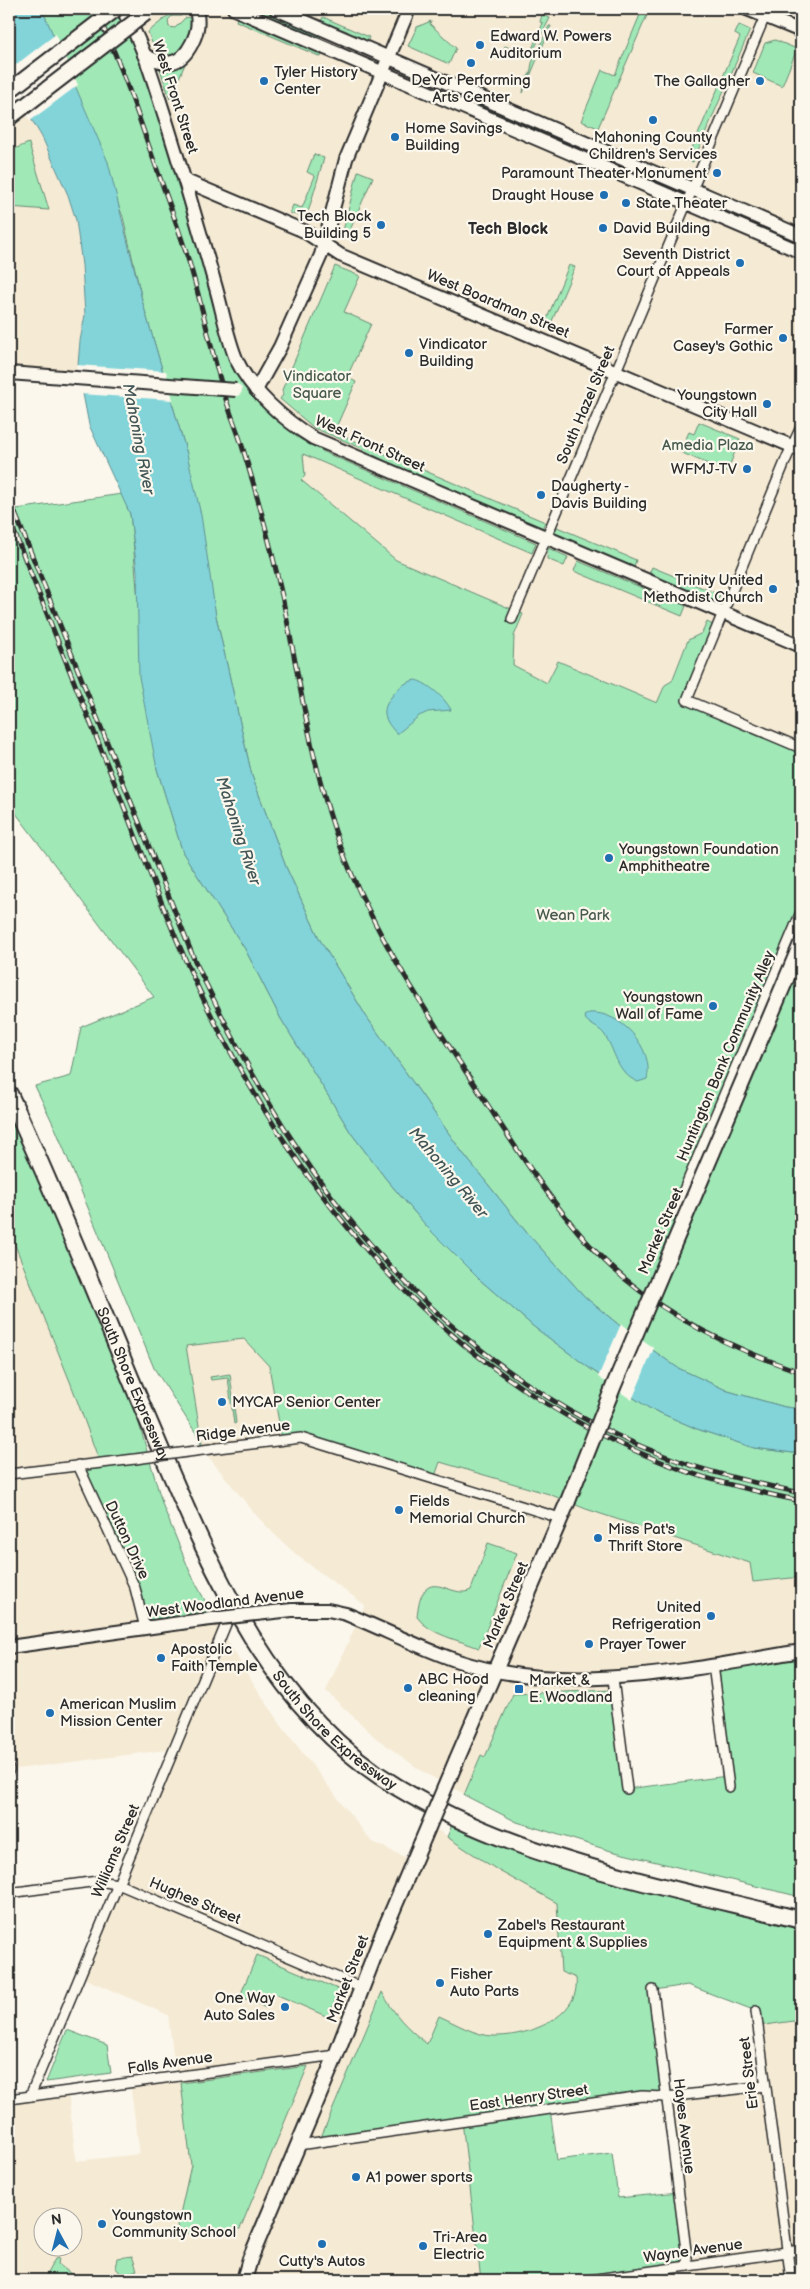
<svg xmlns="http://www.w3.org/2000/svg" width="810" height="2289" viewBox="0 0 810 2289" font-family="'Balsamiq Sans',sans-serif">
<rect width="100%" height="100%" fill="#fbf7ec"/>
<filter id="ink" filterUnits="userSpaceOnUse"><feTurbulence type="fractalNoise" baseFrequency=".02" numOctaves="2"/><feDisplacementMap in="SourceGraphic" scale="10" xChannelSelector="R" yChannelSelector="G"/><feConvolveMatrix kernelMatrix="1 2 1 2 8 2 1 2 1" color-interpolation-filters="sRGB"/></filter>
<g filter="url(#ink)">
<g fill="#f5ead4" fill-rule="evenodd">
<polygon points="122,9 801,9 801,748 687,700 717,626 707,622 702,633 688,640 671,682 665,685 657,703 559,661 548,683 513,665 514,636 523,614 396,560 301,480 261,424 274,407 237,360"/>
<polygon points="12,88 42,137 68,195 76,220 82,265 85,315 80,341 80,378 9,373 9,91"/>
<path d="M9 1230 71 1384 100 1463 214 1618 248 1675 281 1725 371 1841 413 1861 429 1825 574 1912 604 2014 455 2057 481 2280H9V2099L68 2091 76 2161 140 2154 130 2083 176 2076 168 2015 79 1976 174 1749 9 1770ZM42 2216H72V2246H42Z"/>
<polygon points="244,1339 269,1366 282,1440 301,1438 434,1479 440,1462 549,1494 586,1509 750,1563 754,1582 801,1577 801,1651 613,1679 619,1735 468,1796 423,1772 376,1738 326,1691 365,1605 299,1557 274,1534 255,1514 203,1450 186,1346"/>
<polygon points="801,2020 801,2250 787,2252 791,2280 589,2280 688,2266 666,2097 764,2086 758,2026"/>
</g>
<g fill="#a0e9b7" stroke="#668a71">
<polygon points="40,9 122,9 135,30 237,360 274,407 269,414 300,439 326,453 536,543 532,553 303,454 305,476 301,480 396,560 523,614 514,636 513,665 547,683 558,661 657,703 665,685 672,681 688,640 702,633 707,622 717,627 687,700 801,748 801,1409 785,1407 728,1391 678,1368 630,1334 585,1297 527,1233 462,1152 366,1016 320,940 286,867 252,776 216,616 187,454 143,304 123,217 45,16"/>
<polygon points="243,9 259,9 320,35 321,37 310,38"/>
<polygon points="642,10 648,13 598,128 581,121 602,70 615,75"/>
<path d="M181 11H185L181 16H172L168 20 169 27 175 28 185 18 191 17C193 33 174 73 156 50 152 45 150 37 148 32L169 15Z"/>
<polygon points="238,15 323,52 321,57 236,21"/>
<polygon points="542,15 550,18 529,59 509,51 503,51 505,46 529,56 543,23 540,22"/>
<polygon points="323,17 369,37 366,45 347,31 321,21"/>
<polygon points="431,21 430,24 456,48 449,64 408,46 417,27"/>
<polygon points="739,25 750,30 693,162 687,160 740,37 735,34"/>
<polygon points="549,26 551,26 523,93 525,79 530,74 532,63"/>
<polygon points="775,40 797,49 782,86 753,73 765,43"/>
<polygon points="185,64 170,99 160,69 174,69"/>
<polygon points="454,95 467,97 570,143 554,142 453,96"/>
<polygon points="29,143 29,144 49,210 9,207 9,151"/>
<polygon points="314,154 324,158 309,209 306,214 299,216 290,213 293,205 302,208 315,176 307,172"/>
<polygon points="358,171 373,177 347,237 342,235"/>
<polygon points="569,265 575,267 549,328 544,326"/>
<polygon points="335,266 360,276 344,312 371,324 347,377 356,382 334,432 545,522 542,529 398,468 359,447 314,428 280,399 283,395 282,390"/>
<polygon points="699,422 740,439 727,472 680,452 689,432 694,434"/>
<polygon points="122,494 130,514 133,540 138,602 157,769 183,853 245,949 281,1019 351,1133 386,1179 429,1229 479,1279 534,1327 592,1370 649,1408 697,1429 754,1448 801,1454 801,1577 753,1582 750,1563 586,1509 549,1494 440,1462 434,1479 301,1438 282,1440 269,1366 244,1339 186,1346 203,1450 199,1438 154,1368 56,1130 35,1086 71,1076 81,1027 154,997 9,804 9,510"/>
<polygon points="557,527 636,560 634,567 554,534"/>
<polygon points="548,548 568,557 564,566 547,559"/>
<polygon points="578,561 686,606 682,616 574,571"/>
<polygon points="652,567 720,595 717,602 649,574"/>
<polygon points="9,1094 115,1341 163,1506 190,1572 214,1618 145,1628 142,1611 78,1465 100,1463 71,1384 9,1230"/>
<polygon points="230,1374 236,1423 234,1424 228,1378 211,1380 210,1377"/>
<path d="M488 1543 517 1553 479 1648C459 1640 430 1635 417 1617 418 1610 419 1599 423 1593 434 1574 455 1599 471 1590Z"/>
<polygon points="801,1651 801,1897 611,1851 517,1822 464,1795 481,1755 485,1757 513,1694 614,1690 627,1789 727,1776 713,1665"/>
<path d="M455 1818 470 1826 801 1920V2020L758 2026 756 2011 688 1985 654 1990 666 2097 550 2109 557 2160 612 2153 618 2198 679 2192 688 2266 589 2280H481L462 2121 319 2142 382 1992C395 2016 406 2027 427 2044L439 2016C455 2023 476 2036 494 2036 526 2037 581 2018 576 1978L561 1972 557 1903 499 1871 447 1837Z"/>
<polygon points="257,1955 340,1990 328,2017 273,1993 266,2008 240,1996"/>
<polygon points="67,2030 107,2045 111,2073 46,2082"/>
<polygon points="308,2066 240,2229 179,2234 178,2223 191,2165 181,2083"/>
<polygon points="132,2256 137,2270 122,2275 116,2268 118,2258"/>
<polygon points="59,2258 58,2264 79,2280 51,2280 46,2275 55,2259"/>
</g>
<g fill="#83d4d9" stroke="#609093">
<polygon points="9,9 40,9 45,16 108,162 143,304 187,454 201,515 216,616 252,776 286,867 320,940 366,1016 462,1152 527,1233 585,1297 630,1334 678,1368 728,1391 785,1407 801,1409 801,1454 754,1448 697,1429 649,1408 592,1370 534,1327 479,1279 429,1229 386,1179 351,1133 281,1019 245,949 183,853 157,769 139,677 137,571 130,514 89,425 80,378 78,365 80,341 85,315 82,265 76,220 68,195 42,137 9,82"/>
<path d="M415 680C427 682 446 699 451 710L428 712 419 716 397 734C384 720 380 711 392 696 399 687 404 683 415 680Z"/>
<path d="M589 1013C620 1010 655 1049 647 1079L638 1082C616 1073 616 1051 604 1034 598 1026 587 1025 584 1016Z"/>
</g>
<g fill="#fbf7ec">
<polygon points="56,34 78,85 30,121 9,87 9,70"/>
<polygon points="76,365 166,371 173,400 80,394"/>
<polygon points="621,1324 654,1348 632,1400 598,1377"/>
</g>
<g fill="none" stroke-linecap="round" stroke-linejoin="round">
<g stroke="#2b2b2b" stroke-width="12">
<g id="street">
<polyline points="801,427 787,457 687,700 801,748"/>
<polyline points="512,619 768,9"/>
<polyline points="675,1211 801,912"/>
<polyline points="218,1448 301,1438 560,1518"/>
<polyline points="78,1465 135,1588 145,1628"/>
<polyline points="9,1474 135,1459"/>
<polyline points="713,1665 729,1787"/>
<polyline points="613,1679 627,1789"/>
<polyline points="9,1769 9,1770"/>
<polyline points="9,1893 98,1881 118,1884 362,1988"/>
<polyline points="653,1990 688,2266"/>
<polyline points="756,2011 791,2280"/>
<polyline points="30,2096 229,1617"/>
<polyline points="9,2099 336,2055"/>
<polyline points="298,2145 642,2096 666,2097 765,2086"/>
<polyline points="589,2280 801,2250"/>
</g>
</g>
<g stroke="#2b2b2b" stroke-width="16">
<g id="secondary">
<path d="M122 9C143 42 153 80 165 117 183 174 200 231 216 288 222 309 228 341 237 361 252 392 284 420 313 438L801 646"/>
<polyline points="234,9 801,252"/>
<polyline points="276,9 801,236"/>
<polyline points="747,9 801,31"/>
<path d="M144 55C166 66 180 67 192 43 198 31 199 22 196 9"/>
<polyline points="186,181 304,231 340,255 801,450"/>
<polyline points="256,390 280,347 321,255 346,159 409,9"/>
<path d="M292 1610H328L346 1614C383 1629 420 1648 458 1661 567 1697 691 1669 801 1651"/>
<polyline points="9,1647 202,1620"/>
</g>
</g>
<g stroke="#2b2b2b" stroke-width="18">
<g id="primary">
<polyline points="457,1759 568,1501"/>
<polyline points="244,2280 250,2259 336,2055 383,1933 421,1844"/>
</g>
</g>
<g stroke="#2b2b2b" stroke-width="20">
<g id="highway">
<path id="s1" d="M9 1094C58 1198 100 1307 145 1413 204 1550 262 1706 397 1787 520 1861 664 1886 801 1920"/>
</g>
</g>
<use href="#street" stroke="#fbf7ec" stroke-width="9"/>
<use href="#secondary" stroke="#fbf7ec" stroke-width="12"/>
<use href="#primary" stroke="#fbf7ec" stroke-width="14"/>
<use href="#highway" stroke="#fbf7ec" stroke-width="16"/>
<g stroke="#2b2b2b" stroke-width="5">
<g id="rail">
<path d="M94 9C119 56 135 107 153 158 166 196 181 233 192 272 204 313 212 355 225 396 230 414 238 431 243 449 258 497 271 547 282 596 299 674 309 754 335 831 370 933 433 1021 491 1110 520 1154 550 1200 585 1240 642 1305 720 1345 801 1372"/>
<path d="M9 498 194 959C226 1026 259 1091 300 1152 393 1292 529 1411 690 1465 727 1477 764 1485 801 1493"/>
<path d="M9 519C47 614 85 709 123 804 154 883 183 963 223 1038 329 1236 470 1392 685 1471 723 1484 762 1493 801 1501"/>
</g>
</g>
<use href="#rail" stroke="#fbf7ec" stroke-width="3" stroke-dasharray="9" stroke-linecap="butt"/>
<g stroke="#2b2b2b" stroke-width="12" stroke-linecap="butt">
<polyline id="street-bridge" points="135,1459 218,1448"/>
</g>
<g stroke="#2b2b2b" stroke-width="16" stroke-linecap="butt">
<g id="secondary-bridge">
<polyline points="9,373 236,390"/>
<polyline points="202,1620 292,1610"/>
</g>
</g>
<g stroke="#2b2b2b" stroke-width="18" stroke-linecap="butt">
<g id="primary-bridge">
<polyline points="9,91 116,9"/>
<polyline points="9,118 146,13"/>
<polyline points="568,1501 614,1385 801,944"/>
<polyline points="421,1844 457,1759"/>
</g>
</g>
<use href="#street-bridge" stroke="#fbf7ec" stroke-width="9"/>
<use href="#secondary-bridge" stroke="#fbf7ec" stroke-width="12"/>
<use href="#primary-bridge" stroke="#fbf7ec" stroke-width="14"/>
</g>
</g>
<g fill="#1f6fb2" stroke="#fbf7ec" stroke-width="2">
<circle cx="480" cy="45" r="5"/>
<circle cx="471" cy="63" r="5"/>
<circle cx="264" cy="81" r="5"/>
<circle cx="760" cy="81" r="5"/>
<circle cx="653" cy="120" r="5"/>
<circle cx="395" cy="137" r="5"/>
<circle cx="717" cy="173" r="5"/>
<circle cx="604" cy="195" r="5"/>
<circle cx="626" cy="203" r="5"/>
<circle cx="381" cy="225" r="5"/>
<circle cx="603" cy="228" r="5"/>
<circle cx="740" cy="263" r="5"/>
<circle cx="783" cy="338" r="5"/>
<circle cx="409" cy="353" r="5"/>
<circle cx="767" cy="404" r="5"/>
<circle cx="747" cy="469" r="5"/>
<circle cx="541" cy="495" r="5"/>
<circle cx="773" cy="589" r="5"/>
<circle cx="609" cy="858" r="5"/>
<circle cx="713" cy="1006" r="5"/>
<circle cx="222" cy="1402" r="5"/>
<circle cx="399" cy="1510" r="5"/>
<circle cx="598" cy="1538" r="5"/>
<circle cx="711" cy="1616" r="5"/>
<circle cx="589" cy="1644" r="5"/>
<circle cx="161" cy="1658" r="5"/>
<circle cx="408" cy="1688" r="5"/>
<rect x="514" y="1684" width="10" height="10" rx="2.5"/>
<circle cx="50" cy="1713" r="5"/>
<circle cx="488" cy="1934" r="5"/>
<circle cx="440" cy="1983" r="5"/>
<circle cx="285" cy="2007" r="5"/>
<circle cx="356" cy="2177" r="5"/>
<circle cx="102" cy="2224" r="5"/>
<circle cx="322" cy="2244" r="5"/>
<circle cx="423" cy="2246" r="5"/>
</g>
<g text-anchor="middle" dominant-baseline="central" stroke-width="4.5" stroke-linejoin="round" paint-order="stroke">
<g font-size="15" fill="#2b2b2b" stroke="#fbf7ec" text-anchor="start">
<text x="490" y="36">Edward W. Powers<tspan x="490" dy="17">Auditorium</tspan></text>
<text x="274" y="72">Tyler History<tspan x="274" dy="17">Center</tspan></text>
<text x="471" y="80" text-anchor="middle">DeYor Performing<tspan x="471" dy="17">Arts Center</tspan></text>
<text x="750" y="81" text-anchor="end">The Gallagher</text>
<text x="405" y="128">Home Savings<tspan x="405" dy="17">Building</tspan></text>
<text x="653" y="137" text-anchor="middle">Mahoning County<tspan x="653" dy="17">Children's Services</tspan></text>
<text x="707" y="173" text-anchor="end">Paramount Theater Monument</text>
<text x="594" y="195" text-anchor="end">Draught House</text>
<text x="636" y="203">State Theater</text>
<text x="371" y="216" text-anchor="end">Tech Block<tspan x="371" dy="17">Building 5</tspan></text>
<text x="613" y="228">David Building</text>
<text x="730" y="254" text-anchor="end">Seventh District<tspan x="730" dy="17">Court of Appeals</tspan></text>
<text x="773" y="329" text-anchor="end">Farmer<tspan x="773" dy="17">Casey's Gothic</tspan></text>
<text x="419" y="344">Vindicator<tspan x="419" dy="17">Building</tspan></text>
<text x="757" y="395" text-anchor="end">Youngstown<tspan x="757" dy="17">City Hall</tspan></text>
<text x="737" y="469" text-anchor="end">WFMJ-TV</text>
<text x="551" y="486">Daugherty -<tspan x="551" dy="17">Davis Building</tspan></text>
<text x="763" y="580" text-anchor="end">Trinity United<tspan x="763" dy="17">Methodist Church</tspan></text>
<text x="619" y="849">Youngstown Foundation<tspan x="619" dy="17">Amphitheatre</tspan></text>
<text x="703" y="997" text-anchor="end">Youngstown<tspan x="703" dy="17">Wall of Fame</tspan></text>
<text x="232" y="1402">MYCAP Senior Center</text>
<text x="409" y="1501">Fields<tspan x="409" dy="17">Memorial Church</tspan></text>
<text x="608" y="1529">Miss Pat's<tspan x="608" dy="17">Thrift Store</tspan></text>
<text x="701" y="1607" text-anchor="end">United<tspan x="701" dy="17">Refrigeration</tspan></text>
<text x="599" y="1644">Prayer Tower</text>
<text x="171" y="1649">Apostolic<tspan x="171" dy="17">Faith Temple</tspan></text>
<text x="418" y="1679">ABC Hood<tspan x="418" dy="17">cleaning</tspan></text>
<text x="529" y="1680">Market &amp;<tspan x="529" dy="17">E. Woodland</tspan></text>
<text x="60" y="1704">American Muslim<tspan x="60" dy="17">Mission Center</tspan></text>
<text x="498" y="1925">Zabel's Restaurant<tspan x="498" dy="17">Equipment &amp; Supplies</tspan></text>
<text x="450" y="1974">Fisher<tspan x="450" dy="17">Auto Parts</tspan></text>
<text x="275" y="1998" text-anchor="end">One Way<tspan x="275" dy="17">Auto Sales</tspan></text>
<text x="366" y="2177">A1 power sports</text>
<text x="112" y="2215">Youngstown<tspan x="112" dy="17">Community School</tspan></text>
<text x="433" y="2237">Tri-Area<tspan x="433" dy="17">Electric</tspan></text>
<text x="322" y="2261" text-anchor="middle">Cutty's Autos</text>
</g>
<g font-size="15" fill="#2b2b2b" stroke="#fbf7ec">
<text transform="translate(175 97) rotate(72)">West Front Street</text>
<text transform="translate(498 304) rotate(23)">West Boardman Street</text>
<text transform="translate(586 405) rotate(-67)">South Hazel Street</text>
<text transform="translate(370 444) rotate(24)">West Front Street</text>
<text transform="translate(726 1056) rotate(-67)">Huntington Bank Community Alley</text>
<text transform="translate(661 1231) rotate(-67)">Market Street</text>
<text stroke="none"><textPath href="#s1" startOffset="316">South Shore Expressway</textPath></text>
<text transform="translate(243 1431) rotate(-7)">Ridge Avenue</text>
<text transform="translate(127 1540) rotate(65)">Dutton Drive</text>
<text transform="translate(225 1603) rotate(-7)">West Woodland Avenue</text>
<text transform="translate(506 1605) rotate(-67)">Market Street</text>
<text stroke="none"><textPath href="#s1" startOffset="721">South Shore Expressway</textPath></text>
<text transform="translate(116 1851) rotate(-67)">Williams Street</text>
<text transform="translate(195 1901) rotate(23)">Hughes Street</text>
<text transform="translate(348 1979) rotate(-69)">Market Street</text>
<text transform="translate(170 2063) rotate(-8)">Falls Avenue</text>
<text transform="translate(749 2073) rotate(-97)">Erie Street</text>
<text transform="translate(529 2098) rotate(-8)">East Henry Street</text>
<text transform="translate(684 2126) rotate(83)">Hayes Avenue</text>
<text transform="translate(693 2251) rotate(-8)">Wayne Avenue</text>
</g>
<g font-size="15" fill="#485a4e" stroke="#fbf7ec">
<text x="317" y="376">Vindicator<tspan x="317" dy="17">Square</tspan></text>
<text x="708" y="445">Amedia Plaza</text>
<text x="573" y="915">Wean Park</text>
</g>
<g font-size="16" font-weight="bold" fill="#2b2b2b" stroke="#fbf7ec">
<text x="508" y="229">Tech Block</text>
</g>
<g font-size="16" font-style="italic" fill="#415556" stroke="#fbf7ec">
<text transform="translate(138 439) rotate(79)">Mahoning River</text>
<text transform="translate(238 831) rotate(72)">Mahoning River</text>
<text transform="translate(448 1173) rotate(50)">Mahoning River</text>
</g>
</g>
<rect width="810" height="2289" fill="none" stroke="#fbf7ec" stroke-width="30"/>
<rect x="15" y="15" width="780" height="2259" fill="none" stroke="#2b2b2b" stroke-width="2" filter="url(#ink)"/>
<g transform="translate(58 2232) rotate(353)"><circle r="24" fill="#fbf7ec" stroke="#a8a59f"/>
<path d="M0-4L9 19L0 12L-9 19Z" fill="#1f6fb2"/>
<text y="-8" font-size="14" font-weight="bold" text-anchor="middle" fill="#2b2b2b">N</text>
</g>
</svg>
